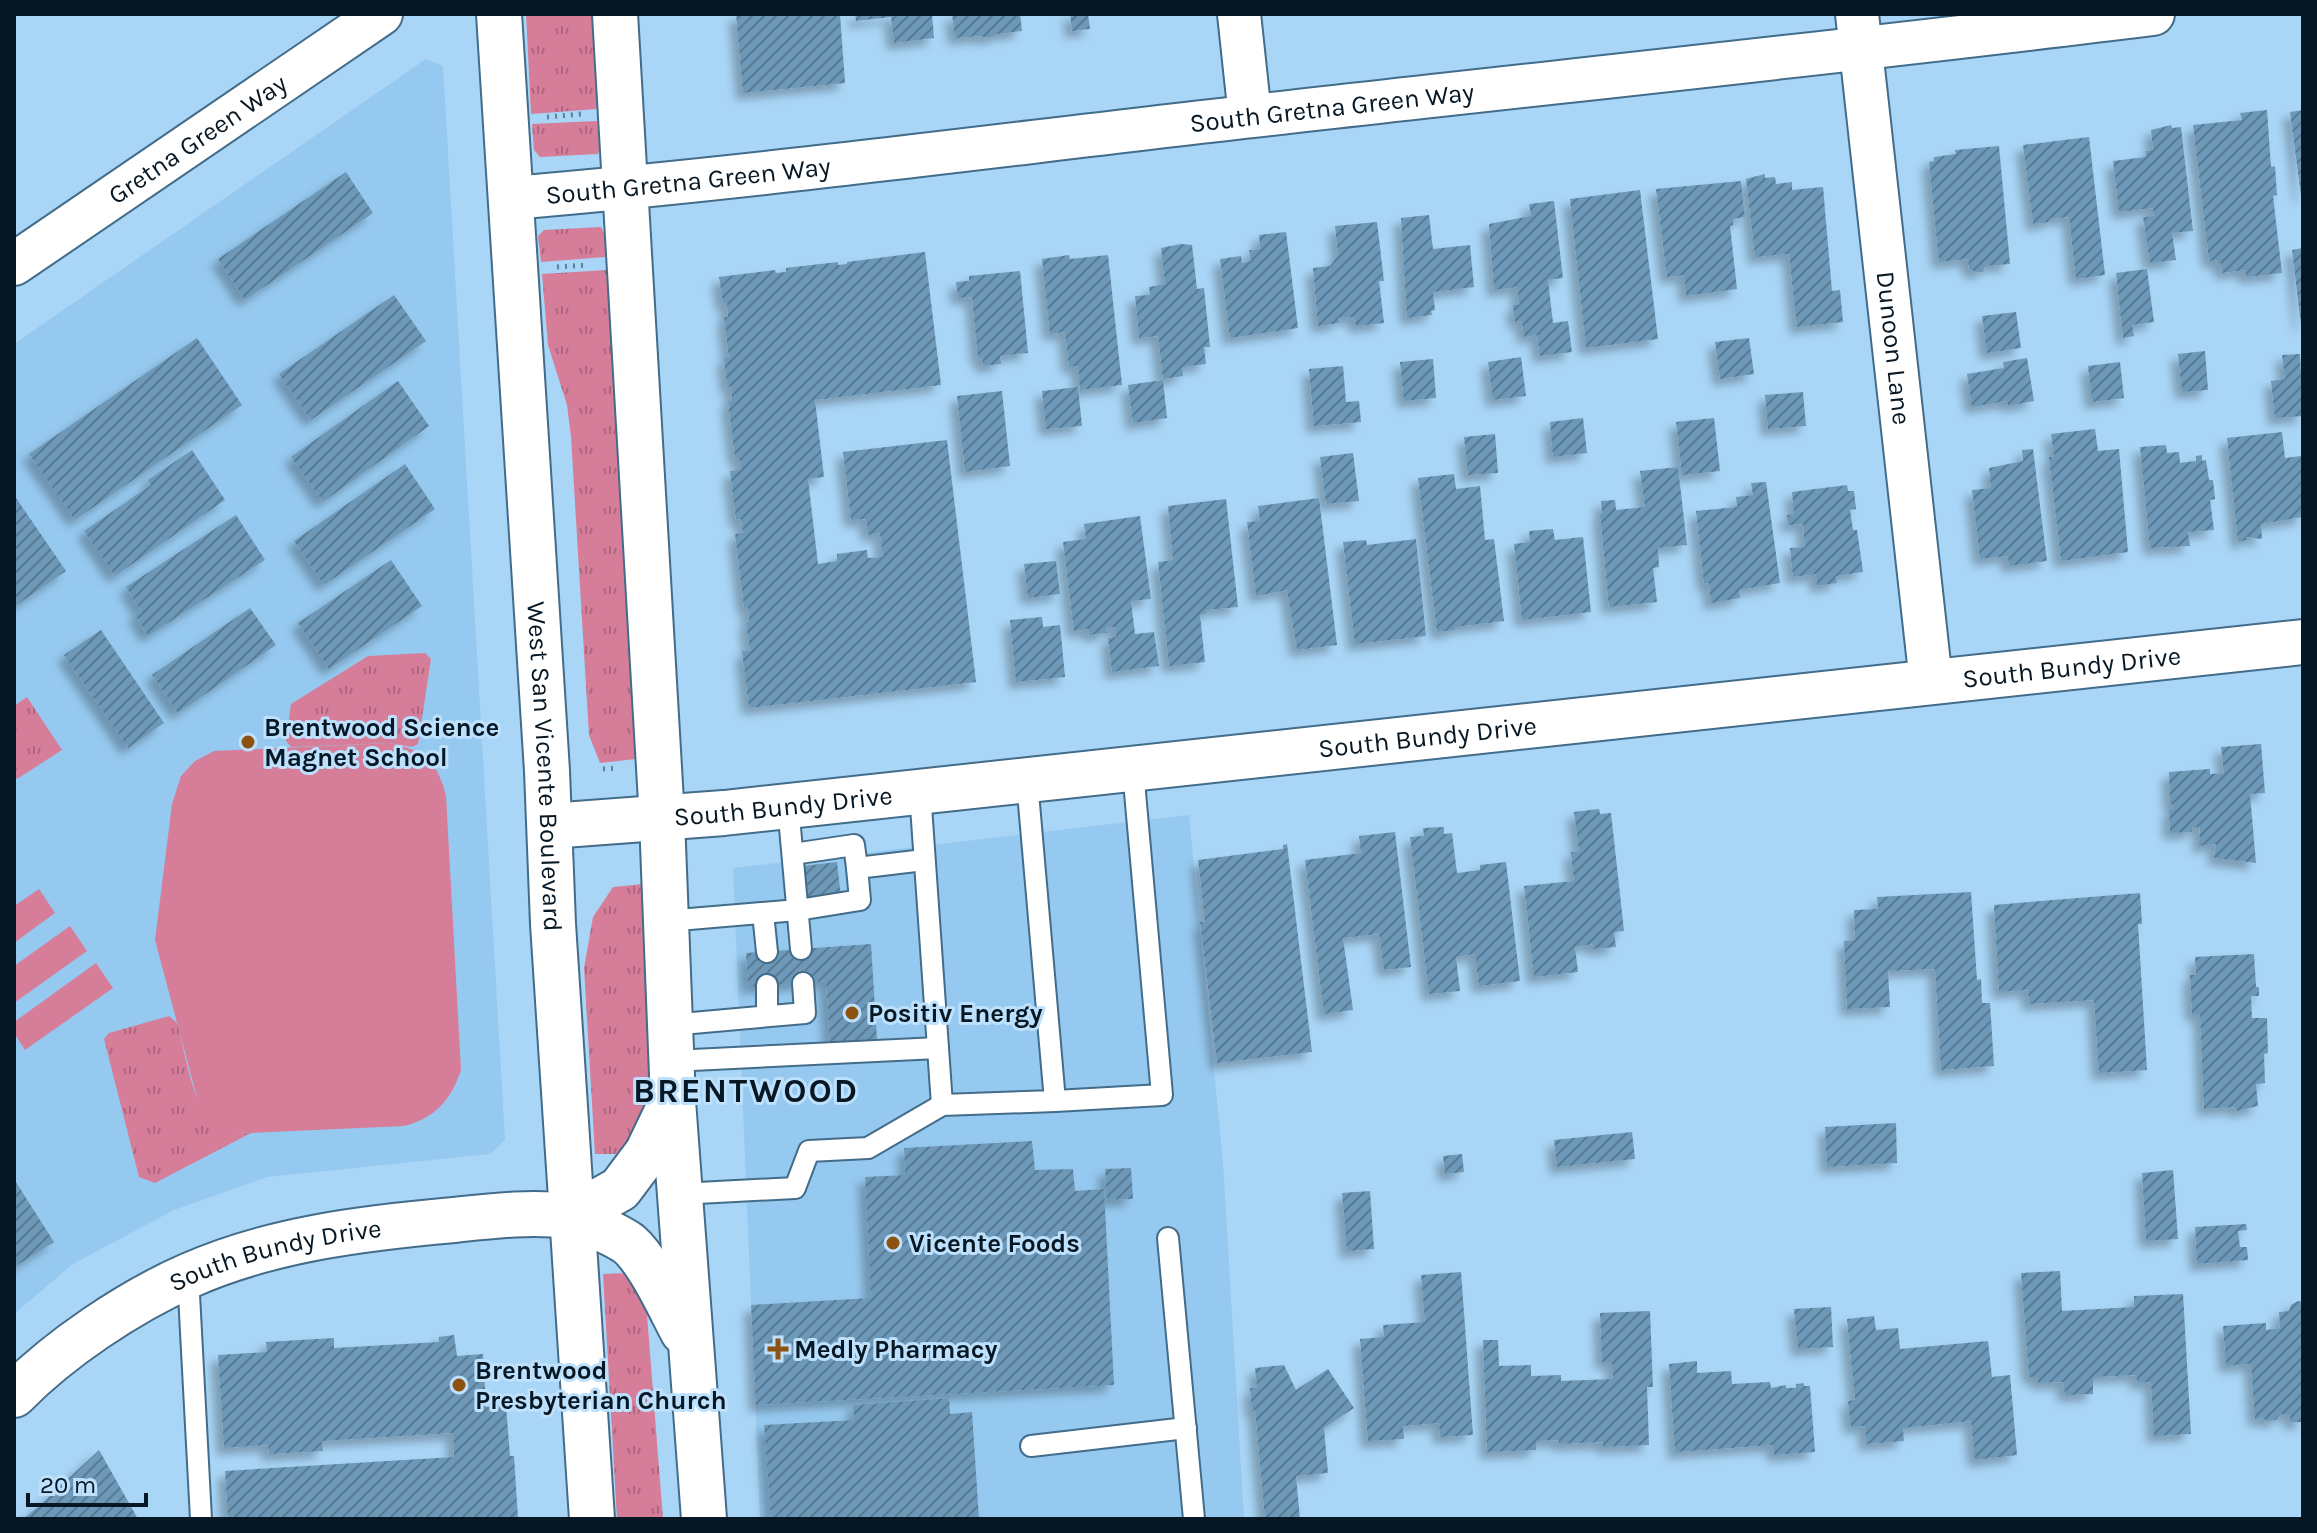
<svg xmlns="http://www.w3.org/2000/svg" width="2317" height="1533" viewBox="0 0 2317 1533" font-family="Karla,sans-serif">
<defs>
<pattern id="grass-tufts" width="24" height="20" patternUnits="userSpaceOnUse" patternTransform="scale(2)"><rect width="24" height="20" fill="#d67e99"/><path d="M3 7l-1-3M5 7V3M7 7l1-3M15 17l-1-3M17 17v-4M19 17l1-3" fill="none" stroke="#ac667d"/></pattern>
<pattern id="building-hatch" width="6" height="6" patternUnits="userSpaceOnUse" patternTransform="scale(2)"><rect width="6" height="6" fill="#6e98b8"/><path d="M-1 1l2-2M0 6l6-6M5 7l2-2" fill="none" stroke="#587b95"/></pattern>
<filter id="shadow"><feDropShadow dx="-7" dy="7" stdDeviation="4" flood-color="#0004"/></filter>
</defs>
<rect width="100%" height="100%" fill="#a9d5f6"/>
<g fill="#96c9ef">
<polygon points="426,59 443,66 505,1140 490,1154 267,1177 174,1210 73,1264 14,1314 14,344"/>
<polygon points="1189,815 1223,1162 1244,1519 760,1519 733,868"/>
</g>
<g fill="url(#grass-tufts)">
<polygon points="526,14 592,14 597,109 531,114"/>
<polygon points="597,121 600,147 598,154 540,157 534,150 532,124"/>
<polygon points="601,227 605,235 605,257 541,262 538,236 544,230"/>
<polygon points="607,270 636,759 600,763 589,735 571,437 567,405 548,345 542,274"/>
<polygon points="425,653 431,659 418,744 412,747 389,743 291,747 286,741 291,704 368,656"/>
<polygon points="27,697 62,750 17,779 14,774 14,706"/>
<polygon points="643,884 652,1075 645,1107 633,1136 616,1154 595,1154 584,968 593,917 613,887"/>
<path d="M169 1016 177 1023C184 1047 194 1112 214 1125 225 1132 238 1132 251 1133L155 1183 139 1177 104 1039 109 1033Z"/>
<polygon points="629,1273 646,1302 663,1519 617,1519 603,1274"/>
</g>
<g fill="#d67e99">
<path d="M389 743C423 750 437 760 446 796L461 1070C451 1100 435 1118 404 1126L251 1133 225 1131 210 1124 200 1109 155 940 172 804 181 776 195 761 214 751Z"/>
<polygon points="39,889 55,913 14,943 14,906"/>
<polygon points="70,926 87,951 14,1003 14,966"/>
<polygon points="96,963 113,988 25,1050 14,1033 14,1022"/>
</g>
<g fill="url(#building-hatch)" filter="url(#shadow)">
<polygon points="736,14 840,14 845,83 743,93"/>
<polygon points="855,14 932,14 934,38 894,43 891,17 856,21"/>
<polygon points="952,14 1020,14 1022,31 997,34 990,38 979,36 955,38"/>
<polygon points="1070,14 1088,14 1090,29 1072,31"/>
<polygon points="2267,110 2271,167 2275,166 2277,195 2273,196 2282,273 2246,277 2245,270 2222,273 2221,263 2218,264 2217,260 2209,261 2193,125 2242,120 2240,113"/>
<polygon points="2303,110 2303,196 2301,196 2290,112"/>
<polygon points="2171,125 2172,128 2181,127 2193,231 2172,233 2176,260 2150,263 2143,217 2154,216 2153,208 2119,212 2113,161 2146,157 2146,151 2153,150 2151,130"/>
<polygon points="2089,137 2105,275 2076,279 2069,217 2049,219 2049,222 2033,224 2023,145"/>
<polygon points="1999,146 2010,264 1985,266 1983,272 1976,272 1969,269 1968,259 1939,262 1929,162 1934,161 1934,157 1956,154 1955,150"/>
<polygon points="346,172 373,213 245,300 218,259"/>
<polygon points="1765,174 1765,178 1775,177 1776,184 1792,182 1792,190 1823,187 1832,291 1840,290 1843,322 1797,327 1789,254 1755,257 1746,179"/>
<polygon points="1741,181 1745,217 1733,219 1733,225 1730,226 1737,289 1686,296 1684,275 1667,277 1656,189"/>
<polygon points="1640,190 1658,339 1586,348 1570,199"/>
<polygon points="1554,201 1563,278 1548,280 1553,323 1568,321 1572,352 1540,356 1537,335 1524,337 1522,321 1515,322 1513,305 1519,305 1517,287 1494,290 1489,224 1531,216 1529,204"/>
<polygon points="1429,215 1433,249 1470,245 1474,287 1433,292 1435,310 1431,311 1432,315 1407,318 1401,218"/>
<polygon points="1377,222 1384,281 1379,281 1384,323 1356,326 1354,317 1338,318 1339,323 1318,326 1313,268 1330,266 1338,255 1335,226"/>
<polygon points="1286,232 1298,328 1230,338 1220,259 1241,256 1242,263 1251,261 1249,250 1260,249 1259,235"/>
<polygon points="1181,244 1192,245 1197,289 1204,288 1210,347 1204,347 1206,364 1182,367 1183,376 1163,379 1158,336 1139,338 1135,296 1150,295 1149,287 1165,284 1161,248"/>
<polygon points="2303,248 2303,325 2301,325 2292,250"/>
<polygon points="925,252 941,385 815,400 824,477 808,479 818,564 837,561 837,554 867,550 868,558 883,557 880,533 868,535 866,519 851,520 843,452 947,440 976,682 749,708 742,651 750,651 746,623 749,622 748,607 744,607 735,534 743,533 741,519 736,520 730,471 741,470 739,458 735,458 728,401 732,400 731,386 727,387 724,358 729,358 724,317 728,317 727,303 723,304 719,277 775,270 776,273 786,272 786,268 838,262 838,265 847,264 847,262"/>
<polygon points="1069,255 1070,259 1108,255 1122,385 1080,390 1078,366 1069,367 1065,332 1050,334 1042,259"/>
<polygon points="2147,269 2154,322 2132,325 2134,336 2123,338 2116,273"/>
<polygon points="1020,271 1028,353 1000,356 1001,364 983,366 982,358 978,359 972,297 958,298 956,282 969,281 969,276"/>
<polygon points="394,295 426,341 311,420 279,374"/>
<polygon points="2016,312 2021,348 1987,353 1982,316"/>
<polygon points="197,338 242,405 75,520 29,454"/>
<polygon points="1749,338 1754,374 1720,379 1715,342"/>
<polygon points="2205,351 2208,390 2182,392 2178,354"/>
<polygon points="2300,354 2303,416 2275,418 2271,381 2285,379 2282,355"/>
<polygon points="1521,357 1526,396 1493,400 1488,362"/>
<polygon points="2027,358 2034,401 2008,406 2007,401 1972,407 1967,374 2004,368 2003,362"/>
<polygon points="1433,359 1436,398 1404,401 1400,362"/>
<polygon points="2120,362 2124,398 2092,402 2088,366"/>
<polygon points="1343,366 1346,402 1359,401 1361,422 1314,426 1309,369"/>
<polygon points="1163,380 1167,418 1133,423 1128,385"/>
<polygon points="398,381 429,426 323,502 291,457"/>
<polygon points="1078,387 1082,426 1046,429 1042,391"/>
<polygon points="1002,391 1010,466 965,472 957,396"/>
<polygon points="1803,392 1806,426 1768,429 1765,395"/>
<polygon points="1583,418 1587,453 1553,457 1550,422"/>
<polygon points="1714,418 1720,471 1682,475 1676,422"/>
<polygon points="2095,429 2098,451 2119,449 2128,552 2061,561 2049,457 2054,457 2051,434"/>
<polygon points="2282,432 2285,458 2301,456 2303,517 2261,524 2262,539 2246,537 2247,540 2238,542 2227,438"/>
<polygon points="1495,434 1498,473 1468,475 1464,437"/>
<polygon points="2166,445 2167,453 2179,452 2180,463 2196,461 2196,456 2202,455 2202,461 2206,460 2209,480 2213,480 2215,499 2210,500 2214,530 2188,532 2190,546 2150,548 2140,447"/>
<polygon points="2033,449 2047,561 2009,566 2008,556 1980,559 1972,490 1991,488 1989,468 2023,461 2022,450"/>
<polygon points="192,450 225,500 115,576 84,531 151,485 148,480"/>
<polygon points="1353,453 1359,501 1326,504 1320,457"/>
<polygon points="405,464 435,509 324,585 294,541"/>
<polygon points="1678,467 1687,545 1658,548 1659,567 1653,568 1657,602 1609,607 1600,514 1602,513 1601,501 1615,500 1616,510 1645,507 1640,471"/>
<polygon points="1454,474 1456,489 1480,486 1485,540 1494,539 1504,621 1455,627 1456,630 1437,632 1418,478"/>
<polygon points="1766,482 1780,583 1739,590 1740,598 1711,603 1709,583 1704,584 1696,511 1737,507 1736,497 1753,495 1751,483"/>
<polygon points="1847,485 1848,491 1854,491 1856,509 1850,510 1853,530 1857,530 1863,572 1836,576 1837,583 1817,586 1816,574 1793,577 1790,548 1805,547 1803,524 1788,525 1787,515 1794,514 1792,492"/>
<polygon points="14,495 66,571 14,607"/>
<polygon points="1319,498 1337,645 1297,650 1287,590 1256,596 1247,522 1260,521 1258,506"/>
<polygon points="1226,499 1238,607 1206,610 1206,614 1200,615 1205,662 1169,666 1158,562 1173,560 1168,506"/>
<polygon points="236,515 265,560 148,636 135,615 141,611 126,587"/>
<polygon points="1140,516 1151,599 1131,601 1135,634 1154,632 1159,666 1112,672 1108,638 1116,637 1115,627 1106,628 1107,633 1089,635 1088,629 1074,631 1063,542 1086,539 1084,524"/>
<polygon points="1553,529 1555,540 1583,537 1591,612 1522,620 1514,544 1530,542 1529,531"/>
<polygon points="1416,539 1426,636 1355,644 1343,542 1366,540 1367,545"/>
<polygon points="391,560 422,606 329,669 298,623"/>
<polygon points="1056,561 1060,594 1028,598 1024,564"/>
<polygon points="250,608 276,645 178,713 152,675"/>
<polygon points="1042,617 1043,627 1060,625 1065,677 1016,682 1010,620"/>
<polygon points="101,630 164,723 128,748 64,655"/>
<polygon points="2261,744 2265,793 2250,794 2256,863 2214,858 2216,844 2199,846 2200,827 2192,827 2192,832 2170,833 2169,810 2174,810 2174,804 2170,804 2169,772 2210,769 2210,774 2224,773 2221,747"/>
<polygon points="1599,809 1600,814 1611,813 1624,931 1614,932 1616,947 1593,949 1593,944 1575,947 1578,972 1534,977 1524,886 1574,881 1571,852 1579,851 1574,812"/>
<polygon points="1444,827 1444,834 1452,833 1457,873 1480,870 1480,865 1506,862 1520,981 1479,986 1475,954 1456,957 1460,991 1429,994 1410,837 1424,836 1423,828"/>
<polygon points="1395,832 1411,967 1384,970 1379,934 1343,938 1353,1010 1324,1014 1305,860 1361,853 1359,836"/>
<polygon points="1287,844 1312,1052 1217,1063 1200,922 1205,922 1198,860 1283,849 1283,845"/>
<polygon points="837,862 841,898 807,901 803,866"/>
<polygon points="1971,892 1977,980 1981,979 1982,1003 1990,1003 1994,1066 1941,1070 1935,969 1888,971 1890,1007 1847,1009 1844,941 1855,940 1854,910 1878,909 1877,897"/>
<polygon points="2140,893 2142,924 2138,924 2147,1070 2099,1073 2094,1000 2029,1004 2028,990 1999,992 1994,905"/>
<polygon points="871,944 877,1040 830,1043 826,981 748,987 746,953"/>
<polygon points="2254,954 2256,987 2259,987 2259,996 2251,996 2252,1018 2267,1018 2268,1053 2264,1054 2265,1083 2256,1084 2258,1106 2237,1111 2234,1107 2204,1109 2200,1014 2192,1014 2190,975 2196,975 2195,957"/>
<polygon points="1896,1123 1897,1163 1827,1167 1825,1127"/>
<polygon points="1632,1132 1635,1159 1557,1167 1554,1140"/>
<polygon points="1032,1141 1035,1170 1073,1169 1075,1191 1104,1189 1114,1385 756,1405 751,1305 871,1298 865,1177 905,1175 904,1148"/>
<polygon points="1462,1154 1464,1172 1445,1174 1443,1156"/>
<polygon points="1131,1168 1133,1199 1107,1200 1105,1169"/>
<polygon points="2173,1170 2178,1239 2146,1241 2142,1173"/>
<polygon points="14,1179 54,1242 16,1266 14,1264"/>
<polygon points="1370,1191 1374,1249 1347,1251 1342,1193"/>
<polygon points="2246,1224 2247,1230 2238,1231 2240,1247 2247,1247 2248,1260 2197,1264 2195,1227"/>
<polygon points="2060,1271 2062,1311 2134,1307 2134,1296 2183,1294 2191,1434 2154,1436 2151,1382 2137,1383 2136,1375 2093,1377 2093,1394 2065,1395 2063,1382 2038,1383 2038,1377 2029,1377 2021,1273"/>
<polygon points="1461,1272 1473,1435 1440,1437 1439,1423 1403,1426 1404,1439 1368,1441 1360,1339 1384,1337 1383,1325 1425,1322 1421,1275"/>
<polygon points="2298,1301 2303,1302 2303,1422 2290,1422 2290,1414 2281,1414 2276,1420 2267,1421 2261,1417 2255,1421 2251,1364 2226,1366 2223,1326 2266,1323 2266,1330 2280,1328 2279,1312 2289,1311 2291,1305"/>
<polygon points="1831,1307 1833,1347 1798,1349 1794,1309"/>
<polygon points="1650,1311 1653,1387 1647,1387 1649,1445 1603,1447 1603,1442 1559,1444 1559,1440 1536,1441 1536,1450 1487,1452 1483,1340 1498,1340 1499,1366 1531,1365 1531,1376 1561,1375 1561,1381 1613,1379 1612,1362 1602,1362 1600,1313"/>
<polygon points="1874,1316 1876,1330 1898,1328 1900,1349 1988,1341 1992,1377 2010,1375 2017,1455 1975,1460 1971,1421 1903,1428 1904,1441 1866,1444 1865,1426 1851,1427 1848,1401 1855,1400 1847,1319"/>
<polygon points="454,1335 457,1356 483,1354 486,1407 506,1406 510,1456 514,1456 518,1519 228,1519 225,1471 454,1457 453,1433 322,1441 323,1451 269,1454 268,1445 224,1448 218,1355 267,1352 266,1342 334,1338 334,1348 439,1342 439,1337"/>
<polygon points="1697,1361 1697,1373 1731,1371 1732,1384 1770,1382 1771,1388 1786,1385 1786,1388 1796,1388 1796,1384 1804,1383 1804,1386 1810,1386 1815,1452 1774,1455 1773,1445 1675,1452 1669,1364"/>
<polygon points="1284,1365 1296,1390 1328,1369 1354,1408 1324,1428 1328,1473 1296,1476 1300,1519 1265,1519 1255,1410 1252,1411 1250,1388 1257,1388 1255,1368"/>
<polygon points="949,1398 950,1414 972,1412 979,1519 771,1519 764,1425 854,1420 853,1405"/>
<polygon points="99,1450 138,1519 23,1519 39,1506"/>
</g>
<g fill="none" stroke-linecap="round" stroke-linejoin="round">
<g stroke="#426c89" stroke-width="24">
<g id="lane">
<polyline points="788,806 801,949"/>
<polyline points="793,854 854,845 857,868"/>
<polyline points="763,913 767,952"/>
<polyline points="666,921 798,910 860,900 857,868 924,860"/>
<polyline points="767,985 767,1015"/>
<polyline points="670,1025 805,1013 803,983"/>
<polyline points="938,1048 942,1105"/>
<polyline points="672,1061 938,1048 920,792"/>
<polyline points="1055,1101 1162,1095 1133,770"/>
<polyline points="679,1194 795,1188 809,1151 868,1148 942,1105 1055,1101 1027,781"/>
<polyline points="1168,1238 1194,1519"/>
<polyline points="188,1276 201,1519"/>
<polyline points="1031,1446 1186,1428"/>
</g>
</g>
<g stroke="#426c89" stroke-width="46">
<g id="street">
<polyline points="1239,14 1250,116"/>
<path id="s1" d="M1857 14 1931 682"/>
<path id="s2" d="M511 198C759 177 1006 144 1254 116 1553 82 1854 51 2153 14"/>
<path id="s3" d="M14 264 381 14"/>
</g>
</g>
<g stroke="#426c89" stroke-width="48">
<g id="secondary">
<path id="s4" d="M499 14 547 771 553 924 592 1519"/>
<polyline points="615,14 662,819 673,1101 704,1519"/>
<path id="s5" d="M550 826 724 813 2303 642"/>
<polyline points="572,1216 620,1189 647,1153 672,1101"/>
<path id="s6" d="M14 1395C59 1349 129 1302 188 1276 271 1239 364 1228 454 1220 491 1216 531 1211 569 1216 580 1218 620 1237 629 1244 649 1261 670 1308 683 1332"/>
</g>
</g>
<g stroke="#608097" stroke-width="5" stroke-dasharray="2 6" stroke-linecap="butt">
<polyline points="547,117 581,114"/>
<polyline points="557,267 587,265"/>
<polyline points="603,769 618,768"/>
</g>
<use href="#lane" stroke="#fff" stroke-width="20"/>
<use href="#street" stroke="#fff" stroke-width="42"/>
<use href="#secondary" stroke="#fff" stroke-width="44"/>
</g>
<g fill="#8d5110" stroke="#bde1fc" stroke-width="3">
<circle cx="248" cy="742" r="8"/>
<circle cx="852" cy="1013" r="8"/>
<circle cx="893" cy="1243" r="8"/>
<path d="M774 1337h8v8h8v8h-8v8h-8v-8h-8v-8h8z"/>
<circle cx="459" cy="1385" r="8"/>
</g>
<g text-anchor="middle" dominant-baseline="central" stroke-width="6" stroke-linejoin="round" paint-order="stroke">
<g font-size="26" fill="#071824" stroke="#bde1fc">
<text stroke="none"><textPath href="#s2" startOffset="826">South Gretna Green Way</textPath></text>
<text stroke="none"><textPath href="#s3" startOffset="222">Gretna Green Way</textPath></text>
<text stroke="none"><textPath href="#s2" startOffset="178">South Gretna Green Way</textPath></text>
<text stroke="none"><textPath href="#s1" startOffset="336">Dunoon Lane</textPath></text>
<text stroke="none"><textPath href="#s5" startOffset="1530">South Bundy Drive</textPath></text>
<text stroke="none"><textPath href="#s5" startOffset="882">South Bundy Drive</textPath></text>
<text stroke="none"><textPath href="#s4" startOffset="754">West San Vicente Boulevard</textPath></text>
<text stroke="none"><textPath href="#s5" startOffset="234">South Bundy Drive</textPath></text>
<text stroke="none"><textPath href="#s6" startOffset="302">South Bundy Drive</textPath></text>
</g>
<g font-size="26" font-weight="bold" fill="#071824" stroke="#bde1fc" text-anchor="start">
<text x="264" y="727">Brentwood Science<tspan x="264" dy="30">Magnet School</tspan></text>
<text x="868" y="1013">Positiv Energy</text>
<text x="909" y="1243">Vicente Foods</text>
<text x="794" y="1349">Medly Pharmacy</text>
<text x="475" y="1370">Brentwood<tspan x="475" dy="30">Presbyterian Church</tspan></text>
</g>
<g font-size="34" font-weight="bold" letter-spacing="2" fill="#071824" stroke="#bde1fc">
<text x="746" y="1091">BRENTWOOD</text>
</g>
</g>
<rect width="2317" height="1533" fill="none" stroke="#071824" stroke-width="32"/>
<path d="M28 1493v12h118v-12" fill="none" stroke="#071824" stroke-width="4"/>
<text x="40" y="1493" font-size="24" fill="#071824" stroke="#bde1fc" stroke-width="6" paint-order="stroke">20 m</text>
</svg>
